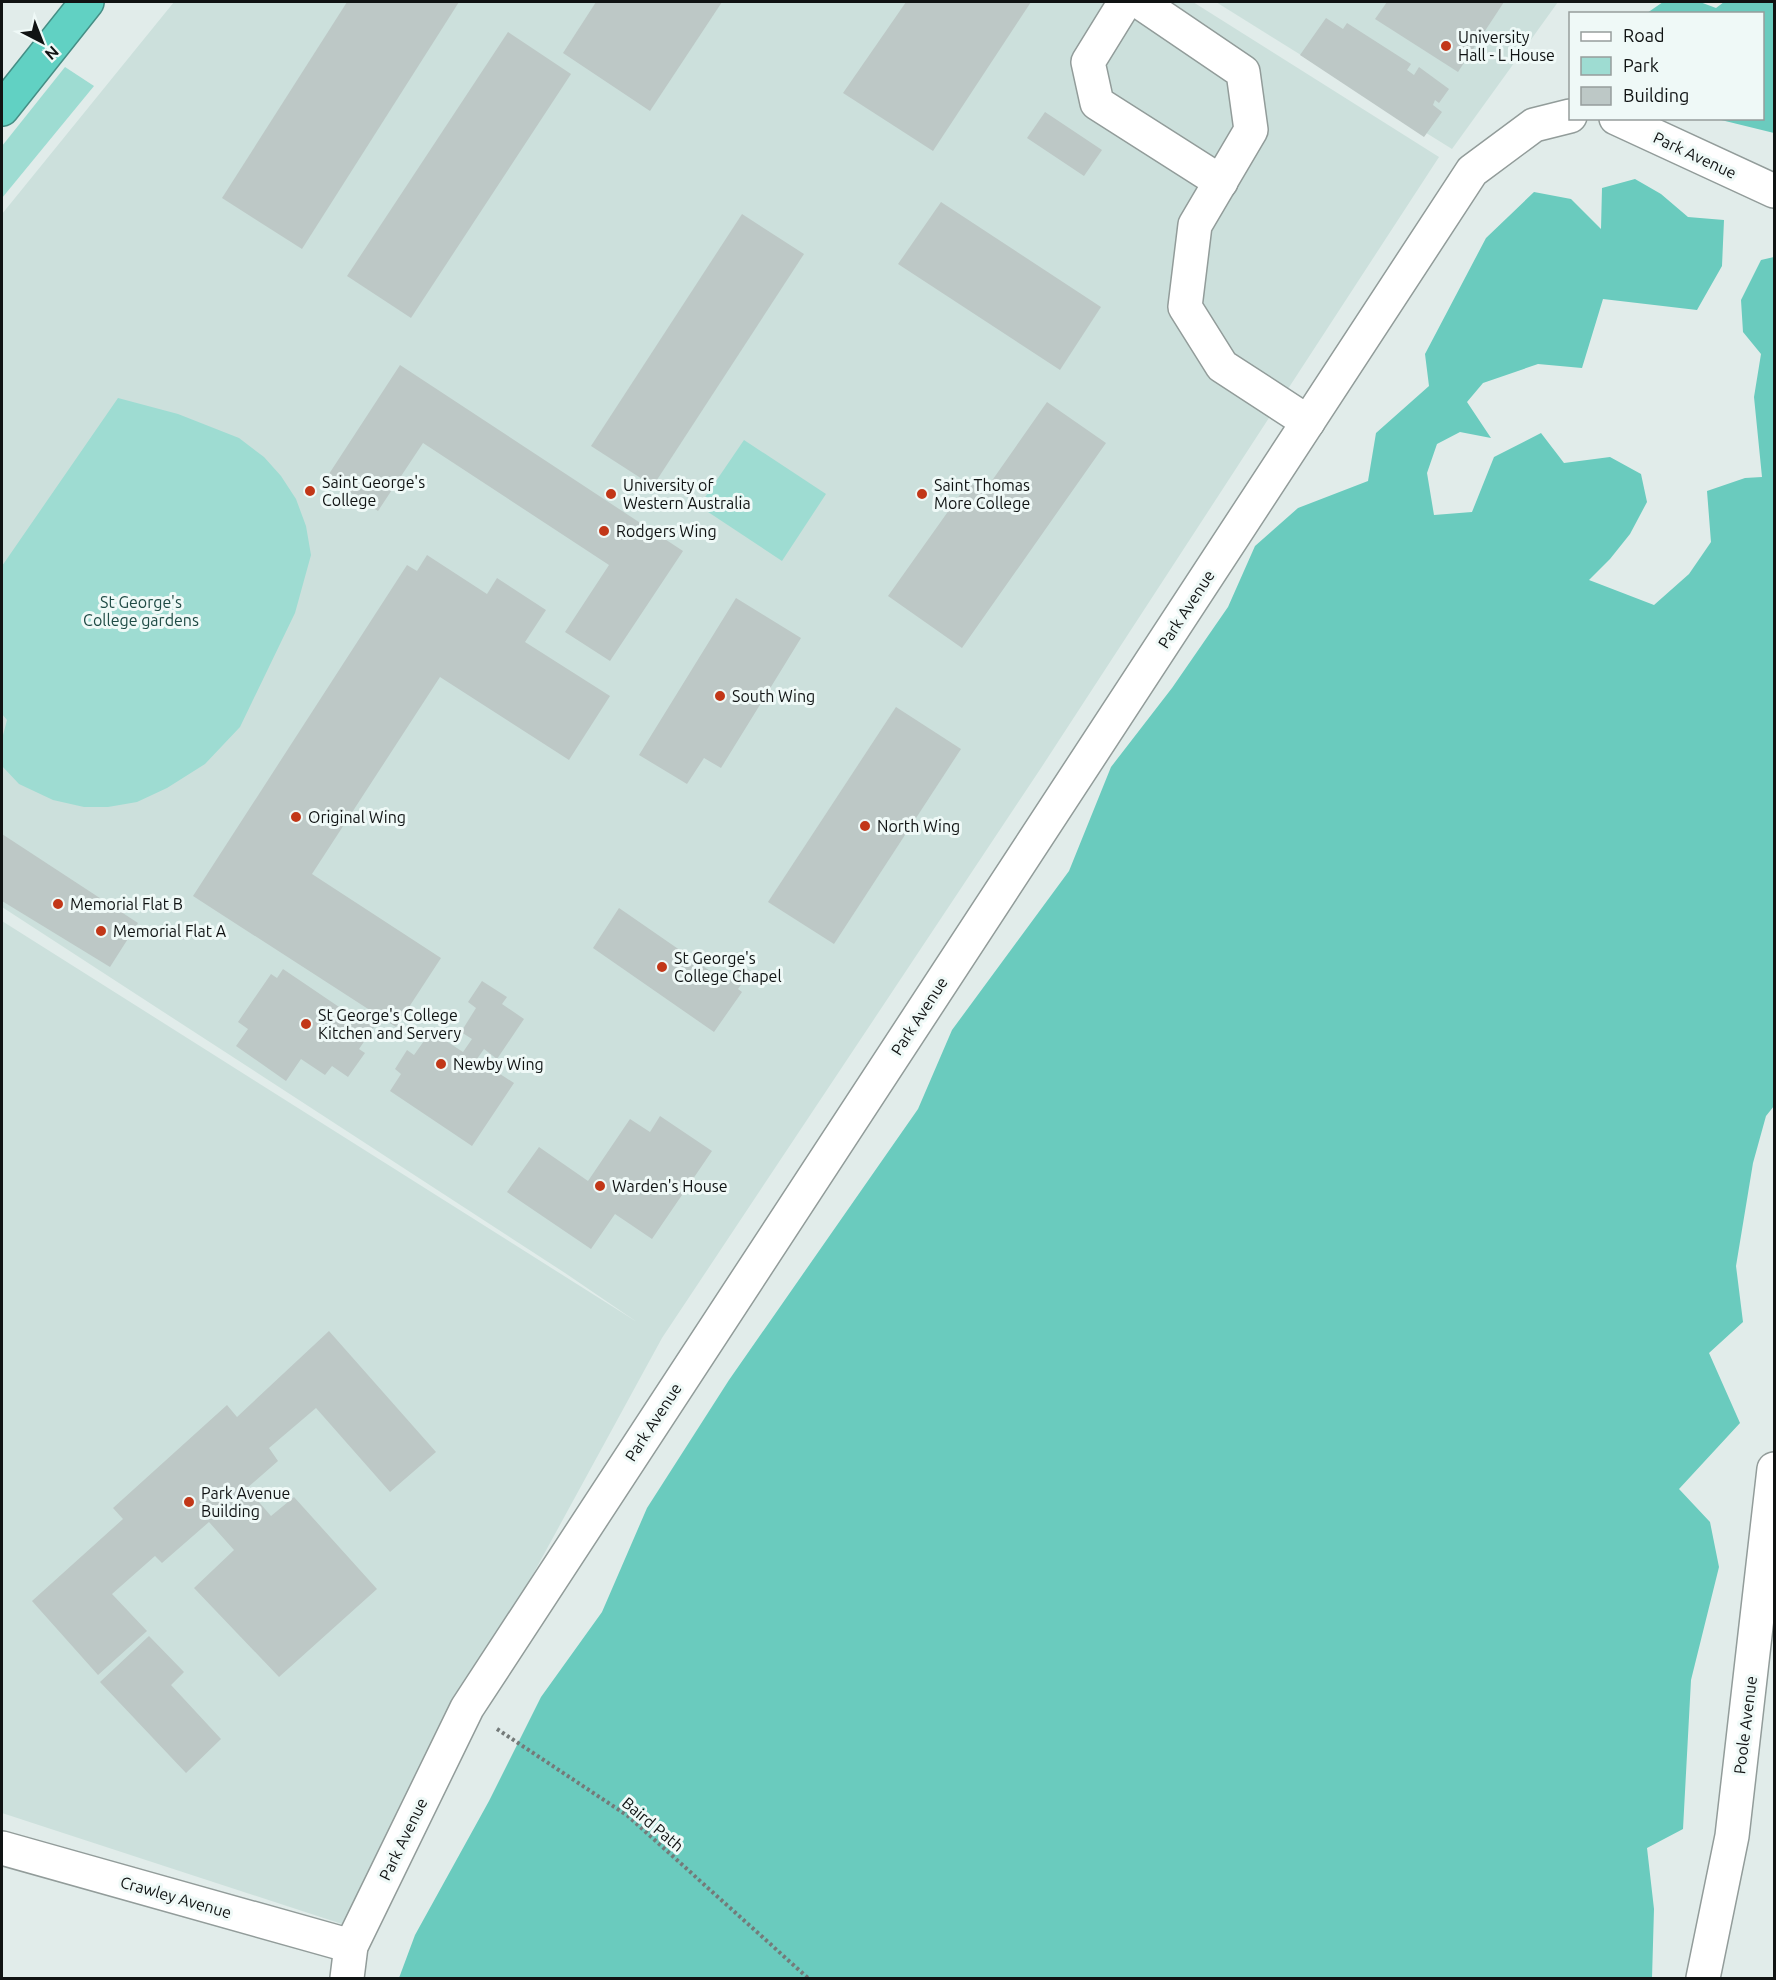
<svg xmlns="http://www.w3.org/2000/svg" width="1776" height="1980" viewBox="0 0 1776 1980" font-family="Ubuntu,sans-serif">
<rect width="100%" height="100%" fill="#e1ecea"/>
<g fill="#cce0dc">
<polygon points="174,2 1193,2 1439,157 1041,768 662,1338 342,1924 2,1813 2,921 637,1322 565,1273 2,907 2,214"/>
<polygon points="1216,2 1558,2 1452,149"/>
</g>
<g fill="#9edcd2">
<polygon points="65,67 94,86 2,198 2,146"/>
<polygon points="118,398 178,414 239,438 264,457 281,476 296,499 306,526 311,555 295,613 240,727 205,764 167,788 137,802 108,807 84,807 53,800 19,784 2,766 2,739 7,720 2,714 2,566"/>
<polygon points="744,440 826,494 782,561 699,506"/>
</g>
<g fill="#6acbbe">
<polygon points="1663,2 1700,2 1716,8 1724,2 1774,2 1774,133 1717,119 1762,118 1762,14 1647,13"/>
<polygon points="1635,179 1661,194 1688,217 1724,220 1722,266 1697,310 1603,299 1582,368 1538,364 1483,383 1467,402 1491,438 1460,432 1437,444 1427,473 1434,515 1472,512 1494,457 1541,433 1564,463 1610,457 1641,474 1647,502 1630,534 1610,559 1589,580 1654,605 1689,574 1711,542 1707,491 1745,478 1762,477 1754,397 1761,354 1743,332 1741,300 1761,260 1774,257 1774,1106 1766,1116 1753,1163 1736,1266 1743,1322 1709,1353 1740,1423 1679,1489 1710,1522 1719,1567 1691,1680 1683,1829 1647,1848 1654,1909 1652,1978 399,1978 415,1935 489,1801 541,1697 602,1612 647,1508 729,1380 918,1109 952,1030 1069,871 1111,767 1172,688 1228,607 1255,546 1298,508 1368,481 1376,433 1429,386 1425,354 1486,238 1534,192 1571,199 1601,229 1602,188"/>
</g>
<g fill="#bdc8c6">
<polygon points="347,2 459,2 302,249 222,198"/>
<polygon points="596,2 722,2 650,111 563,53"/>
<polygon points="906,2 1031,2 933,151 843,93"/>
<polygon points="1387,2 1504,2 1458,72 1375,19"/>
<polygon points="1326,18 1343,29 1347,23 1411,64 1407,70 1414,75 1419,67 1449,89 1439,103 1435,100 1433,105 1442,112 1424,137 1300,55"/>
<polygon points="508,32 571,74 411,318 347,276"/>
<polygon points="1045,112 1102,150 1084,176 1027,138"/>
<polygon points="941,202 1101,307 1060,370 898,264"/>
<polygon points="742,214 804,254 653,486 591,446"/>
<polygon points="400,365 683,551 610,661 565,632 609,565 423,443 378,511 327,477"/>
<polygon points="1047,402 1106,443 962,648 888,596 969,482 984,492"/>
<polygon points="427,555 487,594 497,578 546,610 525,642 610,696 569,760 440,677 312,874 441,958 396,1027 193,896 407,565 417,571"/>
<polygon points="736,598 801,638 721,768 704,758 687,784 639,755"/>
<polygon points="896,707 961,749 834,944 768,902"/>
<polygon points="2,834 138,923 110,967 2,901"/>
<polygon points="619,908 726,982 740,963 751,971 738,989 742,992 714,1032 593,948"/>
<polygon points="283,969 345,1011 347,1008 374,1027 359,1049 365,1053 348,1077 332,1066 325,1075 301,1059 286,1081 236,1046 248,1029 238,1022 271,974 277,978"/>
<polygon points="482,981 507,997 502,1004 524,1019 497,1059 484,1049 477,1059 514,1083 472,1146 390,1091 401,1074 395,1069 407,1050 414,1055 431,1031 463,1052 472,1039 461,1032 476,1008 468,1002"/>
<polygon points="660,1116 712,1151 652,1239 615,1214 591,1249 507,1192 539,1147 588,1181 630,1119 650,1132"/>
<polygon points="329,1331 436,1452 390,1492 316,1408 269,1448 278,1461 247,1488 271,1516 294,1497 377,1589 279,1677 194,1588 234,1550 209,1522 162,1563 155,1556 112,1594 147,1631 98,1675 32,1601 123,1519 113,1508 227,1405 237,1417"/>
<polygon points="149,1636 184,1672 171,1685 221,1739 186,1773 100,1682"/>
</g>
<g fill="none" stroke-linecap="round" stroke-linejoin="round">
<g stroke="#929c9a" stroke-width="36">
<g id="minor">
<polyline points="1125,2 1088,62 1097,103 1221,182"/>
<polyline points="1140,2 1243,72 1251,130 1195,225 1185,307 1222,366 1308,422"/>
<polyline points="1616,118 1774,191"/>
<polyline points="2,1848 351,1946"/>
<polyline points="347,1978 351,1946 467,1708 1472,171 1534,125 1570,116"/>
<polyline points="1703,1978 1732,1836 1774,1469"/>
</g>
</g>
<g stroke="#458e85" stroke-width="36">
<polyline id="highway" points="2,109 87,2"/>
</g>
<polyline stroke="#747a79" stroke-width="4" stroke-dasharray="3 3" stroke-linecap="butt" points="497,1729 628,1816 808,1978"/>
<use href="#minor" stroke="#fff" stroke-width="33"/>
<use href="#highway" stroke="#61d1c3" stroke-width="33"/>
</g>
<g fill="#c23718" stroke="#eff9f7" stroke-width="2">
<circle cx="1446" cy="46" r="6"/>
<circle cx="310" cy="491" r="6"/>
<circle cx="611" cy="494" r="6"/>
<circle cx="922" cy="494" r="6"/>
<circle cx="604" cy="531" r="6"/>
<circle cx="720" cy="696" r="6"/>
<circle cx="296" cy="817" r="6"/>
<circle cx="865" cy="826" r="6"/>
<circle cx="58" cy="904" r="6"/>
<circle cx="101" cy="931" r="6"/>
<circle cx="662" cy="967" r="6"/>
<circle cx="306" cy="1024" r="6"/>
<circle cx="441" cy="1064" r="6"/>
<circle cx="600" cy="1186" r="6"/>
<circle cx="189" cy="1502" r="6"/>
</g>
<g text-anchor="middle" dominant-baseline="central" stroke-width="6" stroke-linejoin="round" paint-order="stroke">
<g font-size="16" fill="#101313" stroke="#eff9f7" text-anchor="start">
<text x="1458" y="37">University<tspan x="1458" dy="18">Hall - L House</tspan></text>
<text x="322" y="482">Saint George's<tspan x="322" dy="18">College</tspan></text>
<text x="623" y="485">University of<tspan x="623" dy="18">Western Australia</tspan></text>
<text x="934" y="485">Saint Thomas<tspan x="934" dy="18">More College</tspan></text>
<text x="616" y="531">Rodgers Wing</text>
<text x="732" y="696">South Wing</text>
<text x="308" y="817">Original Wing</text>
<text x="877" y="826">North Wing</text>
<text x="70" y="904">Memorial Flat B</text>
<text x="113" y="931">Memorial Flat A</text>
<text x="674" y="958">St George's<tspan x="674" dy="18">College Chapel</tspan></text>
<text x="318" y="1015">St George's College<tspan x="318" dy="18">Kitchen and Servery</tspan></text>
<text x="453" y="1064">Newby Wing</text>
<text x="612" y="1186">Warden's House</text>
<text x="201" y="1493">Park Avenue<tspan x="201" dy="18">Building</tspan></text>
</g>
<g font-size="16" fill="#101313" stroke="#eff9f7">
<text transform="translate(1695 155) rotate(25)">Park Avenue</text>
<text transform="translate(1186 609) rotate(-57)">Park Avenue</text>
<text transform="translate(919 1016) rotate(-57)">Park Avenue</text>
<text transform="translate(653 1422) rotate(-57)">Park Avenue</text>
<text transform="translate(1745 1725) rotate(-83)">Poole Avenue</text>
<text transform="translate(653 1824) rotate(40)">Baird Path</text>
<text transform="translate(403 1839) rotate(-64)">Park Avenue</text>
<text transform="translate(176 1897) rotate(16)">Crawley Avenue</text>
</g>
<g font-size="16" fill="#204c46" stroke="#eff9f7">
<text x="141" y="602">St George's<tspan x="141" dy="18">College gardens</tspan></text>
</g>
</g>
<rect width="1776" height="1980" fill="none" stroke="#101313" stroke-width="6"/>
<rect x="1569" y="12" width="195" height="108" fill="#eff9f7" stroke="#969d9c" stroke-width="1.5"/>
<rect x="1581" y="32" width="30" height="9" fill="#ffffff" stroke="#969d9c" stroke-width="1.5"/>
<text x="1623" y="42" font-size="18" fill="#101313">Road</text>
<rect x="1581" y="57" width="30" height="18" fill="#9edcd2" stroke="#969d9c" stroke-width="1.5"/>
<text x="1623" y="72" font-size="18" fill="#101313">Park</text>
<rect x="1581" y="87" width="30" height="18" fill="#bdc8c6" stroke="#969d9c" stroke-width="1.5"/>
<text x="1623" y="102" font-size="18" fill="#101313">Building</text>
<g transform="translate(42 42) rotate(138)" stroke="#eff9f7" stroke-width="4.5" paint-order="stroke">
<path d="M0-4.5L10 22L0 15L-10 22Z" fill="#101313"/>
<text y="-9" font-size="16" font-weight="bold" text-anchor="middle" fill="#101313">N</text>
</g>
</svg>
